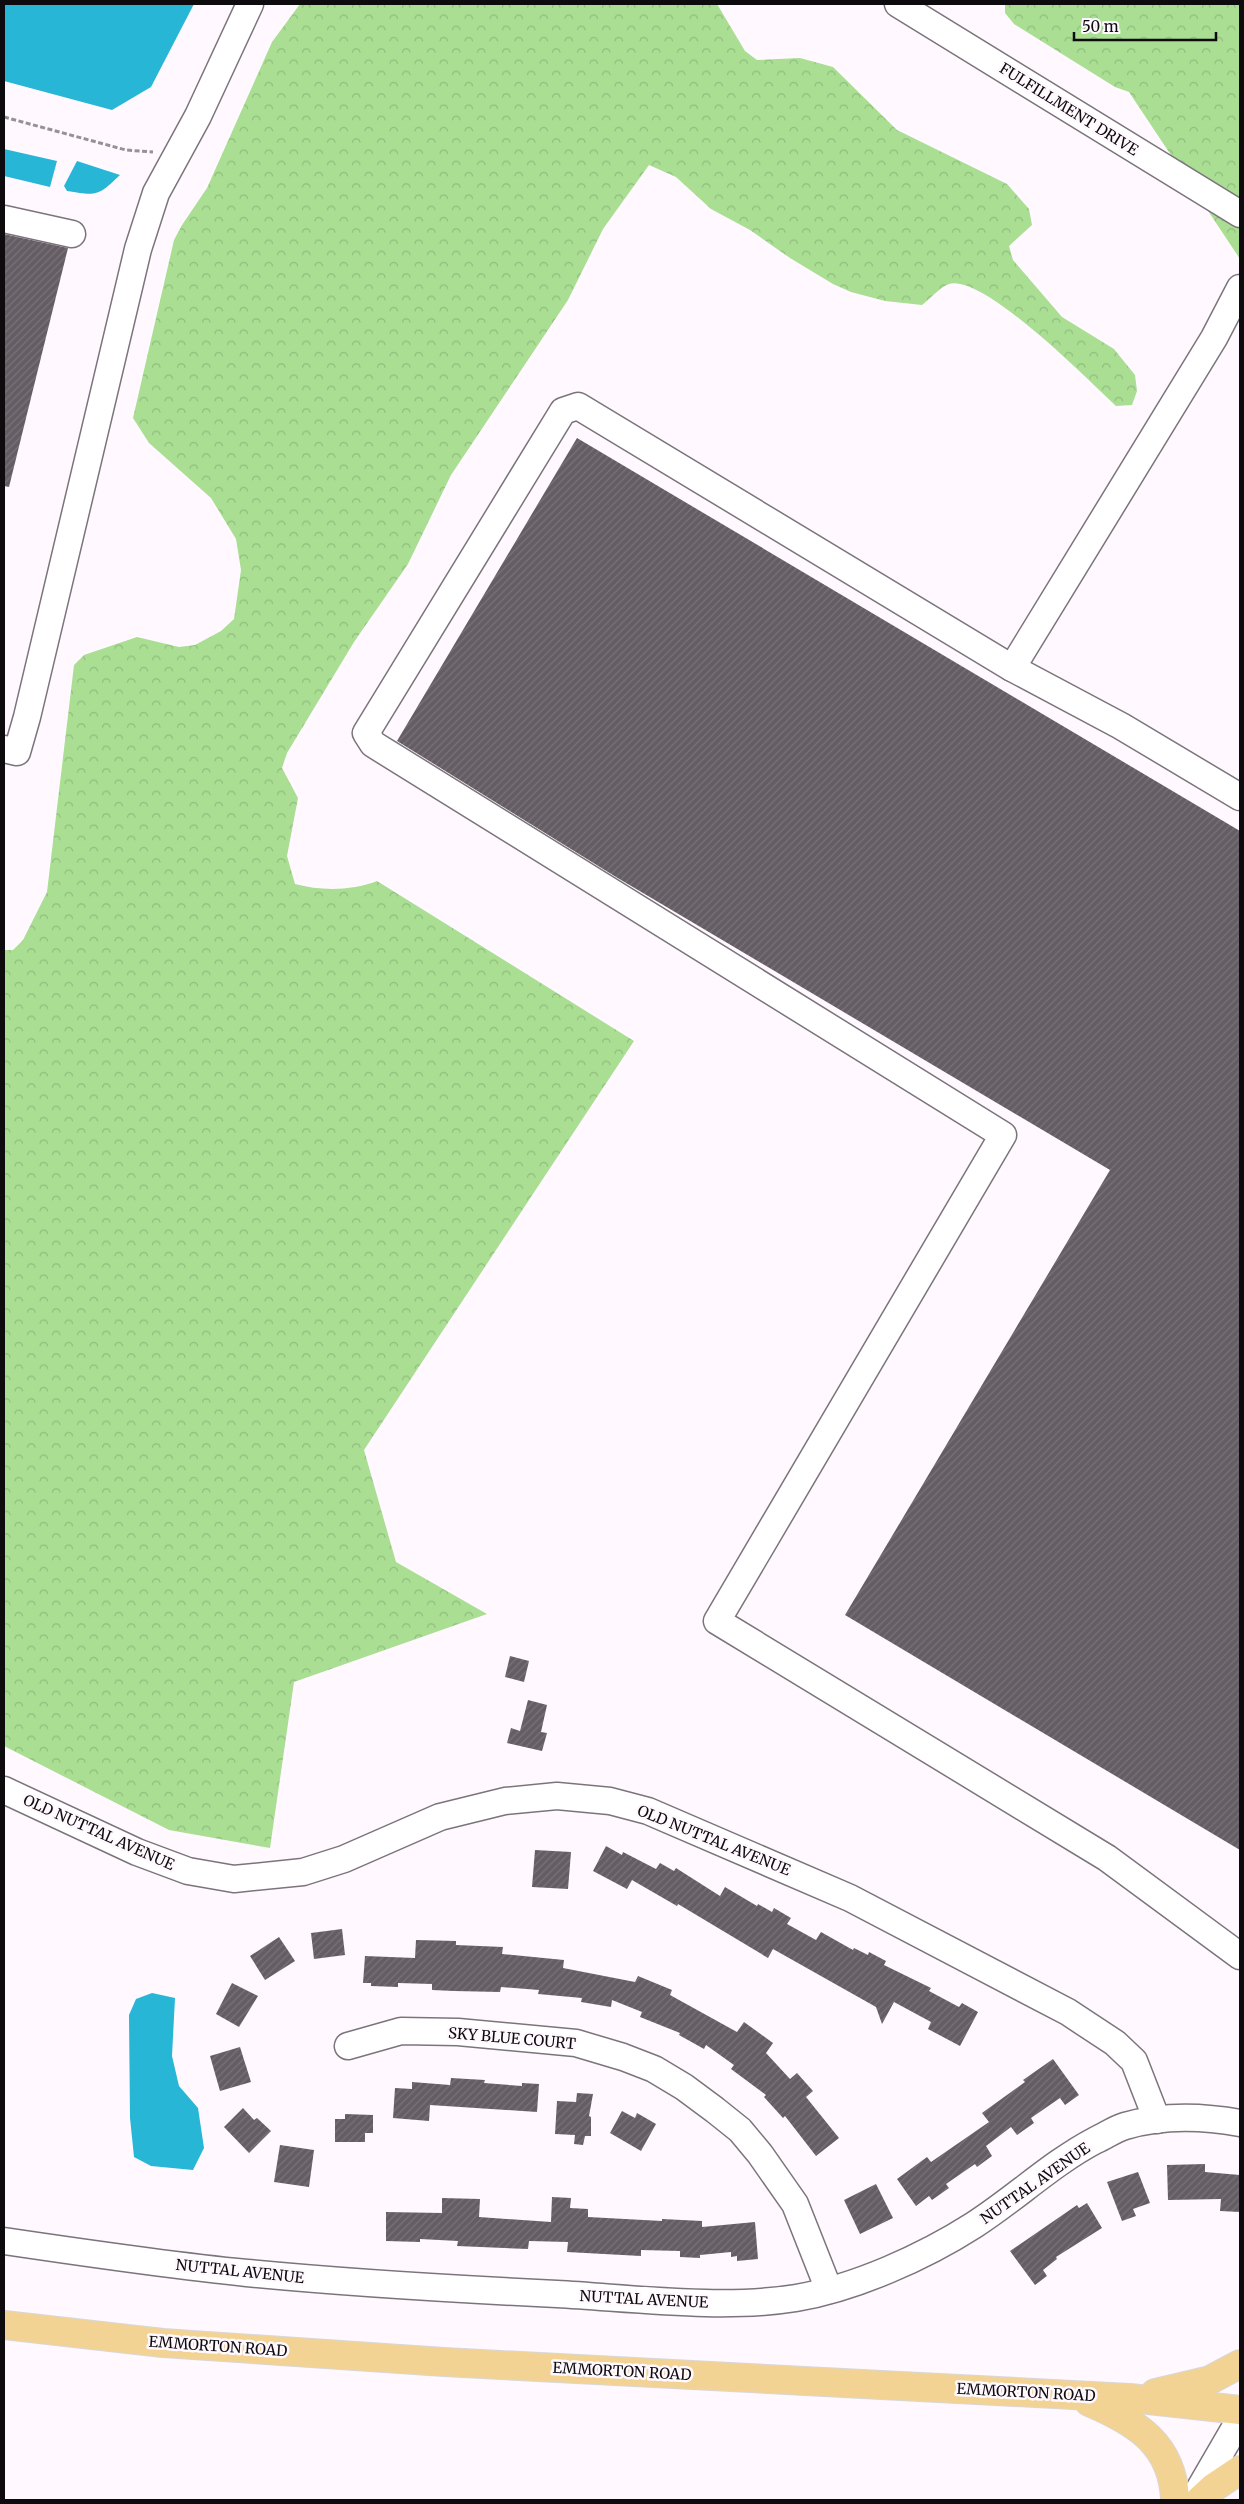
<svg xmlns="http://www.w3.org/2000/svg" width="1244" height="2504" viewBox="0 0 1244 2504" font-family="Merriweather,serif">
<defs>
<pattern id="forest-crowns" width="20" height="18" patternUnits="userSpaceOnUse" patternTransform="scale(1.25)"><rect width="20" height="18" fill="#a9de93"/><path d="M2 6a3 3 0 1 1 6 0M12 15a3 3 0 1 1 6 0" fill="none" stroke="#90bd7e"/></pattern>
<pattern id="building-hatch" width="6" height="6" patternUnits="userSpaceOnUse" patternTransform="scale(1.25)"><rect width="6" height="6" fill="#655d64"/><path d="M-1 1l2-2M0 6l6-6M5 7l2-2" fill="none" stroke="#797378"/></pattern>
</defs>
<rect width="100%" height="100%" fill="#fff9ff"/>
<g fill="url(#forest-crowns)">
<path d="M300 4H717L745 51 757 60 800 58 833 67 897 130 1007 184 1029 209 1032 225 1009 246 1013 260 1062 317 1114 349 1135 375 1137 391 1132 405 1116 406C1089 381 984 274 949 284 940 287 929 300 922 305L885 301 851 292 833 284 790 258 750 230 711 209 676 177 649 165 603 229 568 300 451 475 408 564 354 642 287 753 282 768 298 798 287 856 295 884C321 891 351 891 377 881L634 1041 364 1450 396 1562 487 1614 294 1682 270 1848 169 1830 4 1746V950H13L23 940 47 892 74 665 84 655 137 637 179 647 195 645 221 631 234 619 241 570 236 539 211 498 149 443 133 418 174 240 182 225 207 188 272 42Z"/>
<polygon points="1005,4 1240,4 1240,259 1129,92 1115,87 1014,24 1005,13"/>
</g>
<g fill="#27b6d6">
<polygon points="4,4 194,4 151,87 112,110 4,81"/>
<polygon points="4,149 57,161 50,187 4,176"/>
<path d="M77 161 120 175C98 196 97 196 67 191L64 186Z"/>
<polygon points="152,1993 175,1998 172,2056 179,2086 198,2108 204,2148 193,2170 151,2166 134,2157 130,2118 129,2015 136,1999"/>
</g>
<g fill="url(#building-hatch)">
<polygon points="4,234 68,248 9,487 4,486"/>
<polygon points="577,438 1240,831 1240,1850 845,1615 1110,1170 616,877 397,741"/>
<polygon points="510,1656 529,1661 524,1682 505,1677"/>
<polygon points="528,1700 547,1705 541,1732 547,1733 542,1751 507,1743 511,1728 520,1731"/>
<polygon points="606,1846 622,1855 623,1852 656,1869 660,1863 674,1871 676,1868 720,1896 725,1887 757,1906 758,1904 772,1912 774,1908 791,1918 787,1924 816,1940 821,1932 853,1950 854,1948 868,1955 869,1952 886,1961 884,1965 931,1988 929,1991 959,2007 962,2003 978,2012 960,2046 928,2029 931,2022 894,2002 882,2024 876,2007 773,1949 768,1958 678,1904 677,1906 632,1880 627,1889 593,1871"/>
<polygon points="535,1850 571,1852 568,1889 532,1887"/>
<polygon points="342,1929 345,1955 314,1959 311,1933"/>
<polygon points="279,1937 295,1961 265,1980 250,1956"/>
<polygon points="416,1940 456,1941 456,1945 503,1947 502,1954 564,1960 563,1968 635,1982 638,1976 672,1990 670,1995 737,2032 744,2022 773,2043 766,2053 790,2079 797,2073 813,2091 806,2097 839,2138 816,2156 785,2116 783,2118 764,2097 766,2095 731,2069 734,2065 706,2045 704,2049 679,2035 680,2033 640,2017 642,2012 612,2000 611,2007 581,2002 582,1998 538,1994 539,1990 501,1987 500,1992 454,1991 432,1990 432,1984 398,1983 398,1987 371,1986 371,1983 363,1983 365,1956 415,1958"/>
<polygon points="232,1983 258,1996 239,2027 216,2014"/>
<polygon points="240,2047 251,2082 220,2091 210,2056"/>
<polygon points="1053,2059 1079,2095 1065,2105 1060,2098 1031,2118 1034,2123 1017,2135 1011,2127 986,2146 992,2156 977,2167 975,2164 946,2184 949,2188 932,2200 929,2196 916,2206 897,2179 927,2157 931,2162 989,2122 982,2113 1025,2082 1023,2080"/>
<polygon points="451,2078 485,2080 484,2083 522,2086 522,2083 539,2084 537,2112 430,2105 429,2121 393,2118 395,2088 412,2089 412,2082 450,2085"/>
<polygon points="577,2093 593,2094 589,2116 591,2117 591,2136 585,2136 583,2145 574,2144 575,2135 555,2134 557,2101 576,2102"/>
<polygon points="243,2108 254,2120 257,2118 271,2131 249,2153 224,2127"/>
<polygon points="622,2111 635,2118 637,2113 656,2124 641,2151 610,2133"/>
<polygon points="345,2114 373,2115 373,2133 365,2133 365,2142 335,2142 335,2119 345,2119"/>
<polygon points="280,2145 314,2150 309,2187 274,2182"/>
<polygon points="1205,2164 1205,2172 1240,2175 1240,2212 1220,2211 1221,2199 1168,2200 1167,2165"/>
<polygon points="1138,2172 1150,2203 1133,2209 1136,2216 1122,2221 1107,2182"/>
<polygon points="876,2184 893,2218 860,2234 844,2200"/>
<polygon points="552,2197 571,2198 570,2208 588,2209 588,2217 662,2221 662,2219 702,2221 702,2227 755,2222 758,2259 737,2261 737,2256 731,2257 731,2252 700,2255 700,2258 680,2257 680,2251 641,2250 641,2256 567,2252 568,2242 529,2241 528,2249 457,2246 458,2241 420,2239 420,2242 386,2241 386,2212 442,2213 442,2198 480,2199 479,2217 551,2222"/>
<polygon points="1087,2203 1102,2228 1056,2257 1057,2259 1043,2270 1047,2276 1035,2285 1010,2251 1077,2205 1079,2208"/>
</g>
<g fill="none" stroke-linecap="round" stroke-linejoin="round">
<g stroke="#7c747c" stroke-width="29">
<g id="minor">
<polyline points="898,4 1240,214"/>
<polyline points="4,219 72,234"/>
<polyline points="1012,668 1214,338 1240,288"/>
<polyline points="4,749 17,752 27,717 138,249 156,193 198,116 250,4"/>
<polyline points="1240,797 1121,726 1012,668 578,406 563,411 366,733 373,744 1003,1135 717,1621 1107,1858 1240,1956"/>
<polyline points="4,1790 137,1852 188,1871 234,1879 303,1872 344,1859 440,1817 505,1801 557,1796 610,1801 648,1811 850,1898 1068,2012 1115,2043 1134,2061 1157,2120"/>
<polyline points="348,2046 401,2031 458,2032 576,2043 623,2057 654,2069 684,2087 715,2110 740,2130 760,2154 795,2204 829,2290"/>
<path d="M4 2241C85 2253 166 2265 247 2273 350 2283 453 2289 557 2294 631 2298 723 2310 796 2298 855 2288 924 2257 974 2225 1016 2198 1052 2163 1096 2140 1105 2136 1115 2129 1125 2126 1162 2115 1202 2116 1240 2123"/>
<polyline points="1193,2500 1240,2419"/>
</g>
</g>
<g stroke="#d8d8d8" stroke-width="30">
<g id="major">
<polyline points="4,2325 163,2343 444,2362 1130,2398 1240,2410"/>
<polyline points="1155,2393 1210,2380 1240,2364"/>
<path d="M1089 2402C1136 2422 1173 2444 1175 2500"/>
<polyline points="1200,2500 1213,2488 1240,2470"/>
</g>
</g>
<polyline stroke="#959195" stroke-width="3" stroke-dasharray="5 2.5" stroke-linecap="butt" points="4,117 126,150 153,152"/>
<use href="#minor" stroke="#fff" stroke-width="26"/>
<use href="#major" stroke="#f2d394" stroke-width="28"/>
</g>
<g text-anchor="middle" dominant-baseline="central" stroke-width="5" stroke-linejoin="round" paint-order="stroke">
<g font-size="15" fill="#0d0b0d" stroke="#fff9ff">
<text transform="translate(1069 109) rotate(32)">FULFILLMENT DRIVE</text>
<text transform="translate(99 1832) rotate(24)">OLD NUTTAL AVENUE</text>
<text transform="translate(714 1840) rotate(22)">OLD NUTTAL AVENUE</text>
<text transform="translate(512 2038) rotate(5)">SKY BLUE COURT</text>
<text transform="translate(1035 2183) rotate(-35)">NUTTAL AVENUE</text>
<text transform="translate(240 2271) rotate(6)">NUTTAL AVENUE</text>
<text transform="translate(644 2299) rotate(3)">NUTTAL AVENUE</text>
<text transform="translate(218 2346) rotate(4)">EMMORTON ROAD</text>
<text transform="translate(622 2371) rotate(3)">EMMORTON ROAD</text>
<text transform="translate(1026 2392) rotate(3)">EMMORTON ROAD</text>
</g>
</g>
<rect width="1244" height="2504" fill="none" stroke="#0d0b0d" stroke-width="10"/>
<path d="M1074 32v8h142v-8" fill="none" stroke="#0d0b0d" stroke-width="2.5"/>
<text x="1082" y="32" font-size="15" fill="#0d0b0d" stroke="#fff9ff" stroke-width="4" paint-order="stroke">50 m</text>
</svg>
